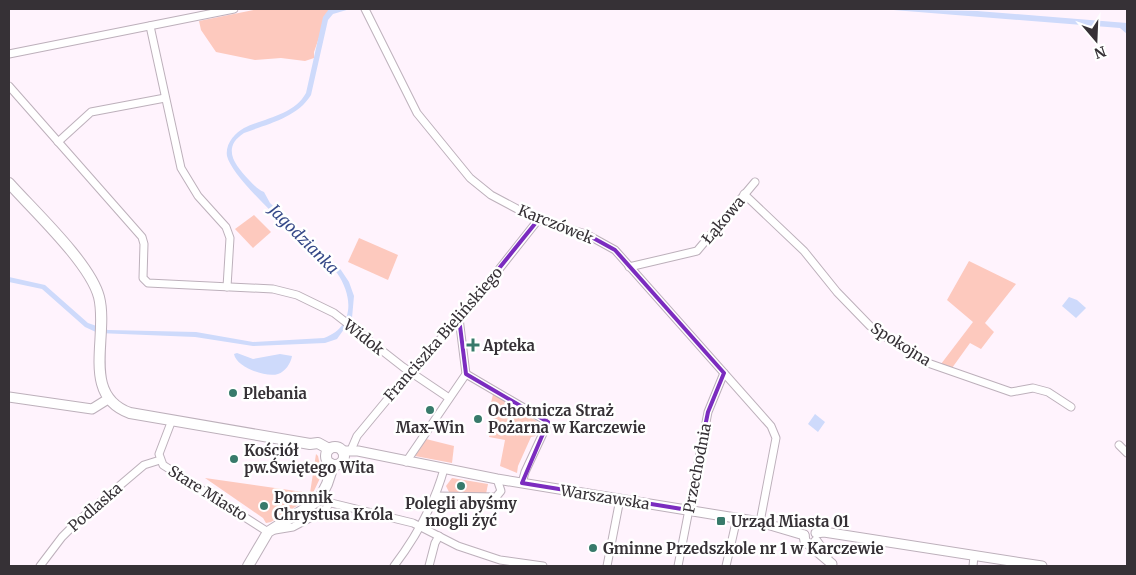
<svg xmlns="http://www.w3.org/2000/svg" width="1136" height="575" viewBox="0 0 1136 575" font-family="Merriweather,serif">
<rect width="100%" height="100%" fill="#fff3fd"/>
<g fill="#fdc9be">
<polygon points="258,9 332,9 329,9 314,52 314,58 305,61 281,58 255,60 216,52 201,30 199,21"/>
<polygon points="254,215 271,232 253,248 235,229"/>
<polygon points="359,238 398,255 388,280 348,262"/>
<polygon points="969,261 1016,284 985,323 994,332 981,349 970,343 952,368 941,364 973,322 947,300"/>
<polygon points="493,394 540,423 536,436 531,437 518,466 517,473 500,466 505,440 489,437 495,408 491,403"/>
<polygon points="426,439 454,446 452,463 415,456"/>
<polygon points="316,454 318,456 322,474 313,493 310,493 308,499 271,522 266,523 263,518 205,478 310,493"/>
<polygon points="452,478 488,484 486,494 449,492 446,486"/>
</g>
<g fill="#cedafb">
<path d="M329 9H350L333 14 328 20 311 95C297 118 267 124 244 133 221 148 235 165 249 180 254 185 258 190 264 192L270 203 341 270 349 282 354 296 352 318 337 339 325 343 253 346 195 337 98 333 85 327 42 289 9 282V277L45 285 88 323 108 330 196 332 253 342 324 338C355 327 353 296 337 273 315 251 233 182 227 156 225 144 235 133 244 128 265 118 294 115 306 93L323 17Z"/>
<polygon points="881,9 977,11 1127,23 1127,34 1120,28"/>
<polygon points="1069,297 1077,300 1086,308 1076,318 1062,306"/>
<path d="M237 353 253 359 280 354 292 356C291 363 285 372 278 374 266 378 236 367 234 354Z"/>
<polygon points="815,414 825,422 818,432 808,424"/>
</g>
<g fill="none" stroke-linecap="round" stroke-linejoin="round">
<g stroke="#bdb0bb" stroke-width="9">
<g id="minor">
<polyline points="365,9 417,113 470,178 491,195 538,220 586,234 615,250 771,426 776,438 760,522"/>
<polyline points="150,26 181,168 198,196 226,227 230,238 227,287"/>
<polyline points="9,54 234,9"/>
<polyline points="9,86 142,237 144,244 143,278 148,283 273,289 297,295 334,313 403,367 449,398"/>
<polyline points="58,142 91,112 165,98"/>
<polyline points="744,194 804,251 837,292 870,326 893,342 925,362 1011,392 1033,388 1048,392 1071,407"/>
<polyline points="629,267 697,251 755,182"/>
<polyline points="466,374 543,419 546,427 525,472 522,483"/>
<polyline points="172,420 159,454 163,465 268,532"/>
<polyline points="1119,445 1127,453"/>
<polyline points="351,450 357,436 410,372 466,311 538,220"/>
<polyline points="406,462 466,374 459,318"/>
<polyline points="436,496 496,497 501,491 497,479"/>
<polyline points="319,500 413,523 458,546 500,560 543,566"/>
<polyline points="275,530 293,527 325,510 329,504"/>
<polyline points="40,566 62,537 78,521 144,465 160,460"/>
<path d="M394 566C416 537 434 505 444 469"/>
<polyline points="429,566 435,543 439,536"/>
<polyline points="607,566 620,499"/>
<polyline points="678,566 708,412 724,373"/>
<polyline points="726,566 737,518"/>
<polyline points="973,566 974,556"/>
</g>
</g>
<g stroke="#bdb0bb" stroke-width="11">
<g id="tertiary">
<polyline points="9,397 92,409 108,399"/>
<polyline points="342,451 358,451 497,479 760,522 804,535"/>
<polyline points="816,533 824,532 1042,566"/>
<polyline points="804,535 805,541 832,564"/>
<polyline points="816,541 827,556"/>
</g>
</g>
<g stroke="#bdb0bb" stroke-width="12">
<g id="secondary">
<path d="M9 183C34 211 90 263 99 297 109 336 80 395 130 413L310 444 318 443 329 449"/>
<circle cx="335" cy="456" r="9"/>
<polyline points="248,566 268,532 319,500 327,484 331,472 331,464"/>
</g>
</g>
<use href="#minor" stroke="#fff" stroke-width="7"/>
<use href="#tertiary" stroke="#fff" stroke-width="9"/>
<use href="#secondary" stroke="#fff" stroke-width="10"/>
</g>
<path fill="none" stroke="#7b2cbf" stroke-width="4" stroke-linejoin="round" d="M538 220 586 234 615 250 724 373 708 412 688 510 522 483 548 422 466 374 459 318Z"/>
<g fill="#387a6b" stroke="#fff" stroke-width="2">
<path d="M470.5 337.5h5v5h5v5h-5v5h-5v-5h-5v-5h5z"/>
<circle cx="233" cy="393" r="5"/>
<circle cx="430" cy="410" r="5"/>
<circle cx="478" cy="419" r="5"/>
<circle cx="234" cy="459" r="5"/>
<circle cx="461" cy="486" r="5"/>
<circle cx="264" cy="506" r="5"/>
<rect x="716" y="516" width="10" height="10" rx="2.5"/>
<circle cx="593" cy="548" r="5"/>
</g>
<g text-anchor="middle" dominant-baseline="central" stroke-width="5" stroke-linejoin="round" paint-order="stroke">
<g font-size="15" fill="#363136" stroke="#fff">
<text transform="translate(723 220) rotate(-50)">Łąkowa</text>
<text transform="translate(556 224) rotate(22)">Karczówek</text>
<text transform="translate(443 334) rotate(-49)">Franciszka Bielińskiego</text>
<text transform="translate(364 337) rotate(38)">Widok</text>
<text transform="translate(901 344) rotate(32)">Spokojna</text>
<text transform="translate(697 468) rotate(-79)">Przechodnia</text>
<text transform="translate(208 493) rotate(32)">Stare Miasto</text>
<text transform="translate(605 497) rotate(9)">Warszawska</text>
<text transform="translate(95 507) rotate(-41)">Podlaska</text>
</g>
<g font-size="15" font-weight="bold" fill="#363136" stroke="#fff" text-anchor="start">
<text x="483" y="345">Apteka</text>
<text x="243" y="393">Plebania</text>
<text x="488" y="410">Ochotnicza Straż<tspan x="488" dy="17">Pożarna w Karczewie</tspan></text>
<text x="430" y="427" text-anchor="middle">Max-Win</text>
<text x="244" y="450">Kościół<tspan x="244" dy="17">pw.Świętego Wita</tspan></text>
<text x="274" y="497">Pomnik<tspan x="274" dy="17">Chrystusa Króla</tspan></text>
<text x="461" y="503" text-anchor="middle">Polegli abyśmy<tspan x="461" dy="17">mogli żyć</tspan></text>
<text x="731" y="521">Urząd Miasta 01</text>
<text x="603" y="548">Gminne Przedszkole nr 1 w Karczewie</text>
</g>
<g font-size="16" font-style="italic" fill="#364988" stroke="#fff">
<text transform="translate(304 239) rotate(45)">Jagodzianka</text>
</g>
</g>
<rect width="1136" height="575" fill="none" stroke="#363136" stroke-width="20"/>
<g transform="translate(1096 40) rotate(161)" stroke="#ffffff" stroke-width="4" paint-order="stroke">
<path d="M0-4L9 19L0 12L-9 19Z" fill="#363136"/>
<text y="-8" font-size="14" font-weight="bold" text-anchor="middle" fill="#363136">N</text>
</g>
</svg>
